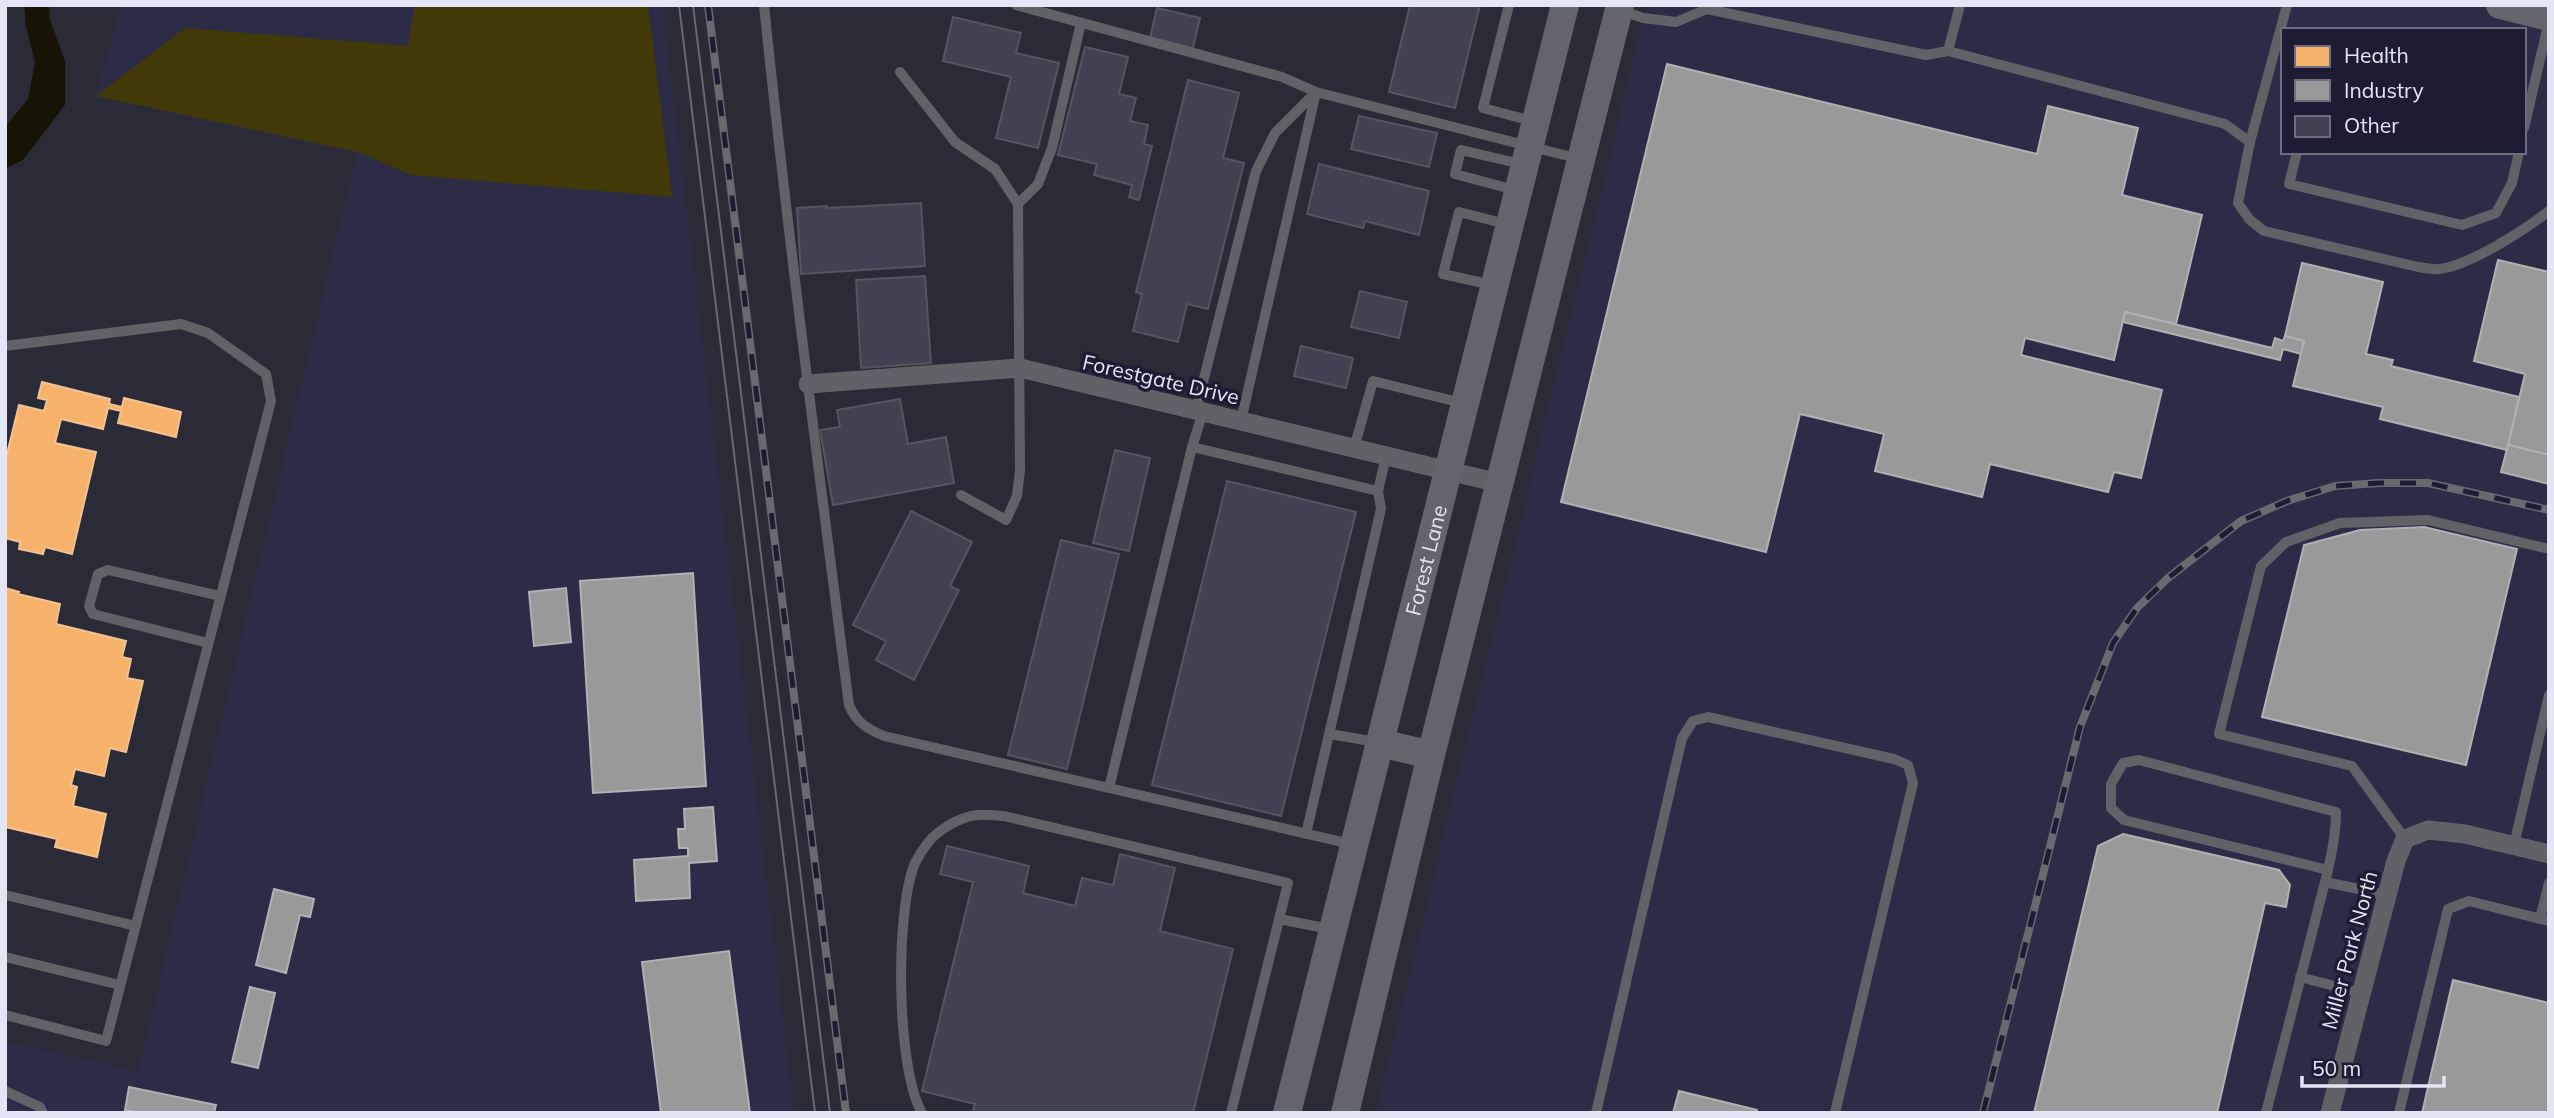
<svg xmlns="http://www.w3.org/2000/svg" width="2554" height="1118" viewBox="0 0 2554 1118" font-family="Mulish,sans-serif">
<rect width="100%" height="100%" fill="#2b2b37"/>
<g fill="#2d2c46" fill-rule="evenodd">
<polygon points="122,5 662,5 794,1113 5,1113 5,1041 138,1072 357,153 96,96"/>
<path d="M1647 5H2549V1113H1376ZM2283 30H2524V152H2283Z"/>
</g>
<polygon fill="#413908" points="415,5 648,5 672,197 411,175 358,152 96,96 185,28 408,46"/>
<polygon fill="#171305" points="24,5 49,5 50,20 65,61 65,105 23,160 5,169 5,127 28,99 35,62 26,27"/>
<g fill="#f6b26b" stroke="#f1c294" stroke-width="2">
<polygon points="42,382 110,399 109,404 122,407 124,398 181,412 176,437 118,423 121,411 108,408 103,429 61,419 55,443 96,452 72,554 45,547 43,554 19,549 20,542 5,538 5,462 19,405 44,411 47,400 38,398"/>
<polygon points="5,588 19,592 18,594 60,604 56,624 126,641 122,657 131,659 127,678 143,681 126,752 110,748 104,776 75,769 71,785 77,787 73,806 106,814 97,857 55,847 57,839 5,827"/>
</g>
<g fill="#999" stroke="#b0b0b5" stroke-width="2">
<polygon points="1667,64 2037,154 2048,106 2138,128 2122,195 2202,215 2176,324 2125,312 2114,360 2025,338 2021,355 2162,390 2141,478 2114,472 2108,492 1990,464 1982,497 1875,471 1884,434 1800,414 1766,552 1561,502"/>
<polygon points="2498,260 2549,272 2549,455 2508,445 2525,374 2474,361"/>
<polygon points="2302,263 2383,282 2366,354 2393,360 2391,366 2519,397 2507,450 2380,419 2383,407 2293,386 2304,341 2285,336"/>
<polygon points="2125,312 2272,348 2275,338 2283,341 2285,336 2304,341 2301,354 2283,349 2280,360 2123,322"/>
<polygon points="2508,445 2549,455 2549,484 2501,472"/>
<polygon points="2424,527 2517,549 2466,765 2262,717 2304,545 2360,530"/>
<polygon points="693,573 706,786 593,793 580,581"/>
<polygon points="566,588 571,642 534,646 529,592"/>
<polygon points="713,807 717,861 689,863 690,898 636,901 634,860 688,856 688,848 679,848 678,829 685,829 684,809"/>
<polygon points="2123,834 2279,870 2290,885 2286,907 2265,903 2217,1113 2034,1113 2098,846"/>
<polygon points="274,889 314,899 310,917 300,915 286,973 256,965"/>
<polygon points="729,951 750,1113 661,1113 642,962"/>
<polygon points="2453,980 2549,1003 2549,1113 2422,1113"/>
<polygon points="250,987 275,993 258,1068 232,1062"/>
<polygon points="129,1087 216,1105 214,1113 139,1113 125,1110"/>
<polygon points="1679,1091 1757,1110 1756,1113 1673,1113"/>
</g>
<g fill="#424151" stroke="#545560" stroke-width="2">
<polygon points="1410,5 1480,5 1455,108 1389,92"/>
<polygon points="1157,8 1200,18 1193,48 1150,38"/>
<polygon points="953,17 1021,33 1016,53 1059,63 1038,148 996,138 1011,77 943,61"/>
<polygon points="1085,47 1128,57 1119,94 1136,98 1130,121 1148,125 1144,144 1152,146 1139,200 1129,197 1132,185 1094,175 1097,164 1058,155"/>
<polygon points="1188,80 1239,93 1223,158 1244,163 1208,309 1187,304 1178,342 1133,331 1142,294 1136,292"/>
<polygon points="1359,116 1437,133 1429,167 1351,149"/>
<polygon points="1319,164 1429,191 1419,235 1365,221 1363,228 1307,214"/>
<polygon points="921,203 925,266 801,274 797,208 827,206 827,208"/>
<polygon points="925,276 931,363 861,368 856,280"/>
<polygon points="1360,291 1407,302 1399,338 1351,327"/>
<polygon points="1301,346 1353,358 1346,388 1294,376"/>
<polygon points="900,399 908,444 946,437 954,483 833,505 820,430 840,427 837,410"/>
<polygon points="1115,450 1150,458 1129,551 1093,543"/>
<polygon points="1227,481 1356,512 1281,816 1152,785"/>
<polygon points="911,511 972,542 950,586 959,590 914,680 876,660 886,641 853,625"/>
<polygon points="1061,540 1119,554 1067,769 1008,755"/>
<polygon points="947,846 1029,866 1023,893 1075,906 1082,878 1113,885 1120,854 1175,868 1160,931 1233,949 1193,1113 972,1113 975,1104 922,1091 973,882 940,874"/>
</g>
<g fill="none" stroke-linecap="round" stroke-linejoin="round">
<g stroke="#616267" stroke-width="10">
<path d="M764 5C788 239 819 472 849 705 856 722 867 729 884 736L1109 788"/>
<polyline points="1016,5 1282,77 1316,92 1275,133 1256,171 1196,410"/>
<polyline points="1509,5 1483,108 1532,121"/>
<path d="M2287 5 2250 142 2238 203 2249 219 2264 231 2418 267C2425 268 2433 270 2440 269 2470 265 2525 230 2549 211"/>
<polyline points="1620,10 1643,18 1676,22 1707,9 1926,55 1948,51 1960,5"/>
<polyline points="1948,51 2225,124 2250,142"/>
<polyline points="900,72 955,142 995,169 1018,204 1020,470 1017,496 1006,520 961,495"/>
<polyline points="2524,128 2549,21"/>
<polyline points="2297,152 2289,184 2462,225 2496,213 2512,183 2519,152"/>
<polyline points="1515,190 1455,174 1461,150 1521,164"/>
<polyline points="1018,204 1038,184 1052,148 1081,23"/>
<polyline points="1492,285 1443,274 1459,212 1506,224"/>
<polyline points="5,346 181,324 208,333 266,374 271,401 106,1041 5,1015"/>
<polyline points="1203,412 1192,447 1109,788 1351,844"/>
<polyline points="1241,421 1316,92 1580,159"/>
<polyline points="1192,447 1378,491"/>
<polyline points="1354,448 1373,381 1462,403"/>
<polyline points="208,643 93,614 89,606 98,574 108,570 220,596"/>
<polyline points="1330,734 1376,742"/>
<polyline points="1306,834 1381,509 1378,491 1386,456"/>
<polyline points="2405,839 2352,766 2219,734 2261,566 2286,542 2340,523 2428,520 2549,549"/>
<polyline points="2514,845 2549,695"/>
<path d="M2328 870 2124 820 2111 808V784L2123 763 2139 760 2336 812C2336 836 2331 859 2325 882L2387 895"/>
<polyline points="5,895 136,926"/>
<polyline points="1279,919 1330,929"/>
<polyline points="2540,919 2549,883"/>
<polyline points="5,957 120,985"/>
<polyline points="2300,977 2361,993"/>
<polyline points="5,1091 40,1107 43,1113"/>
<path d="M922 1113C896 1068 895 911 915 863 918 857 923 849 927 844 937 830 960 817 977 815 985 814 995 816 1004 816L1288 883 1231 1113"/>
<polyline points="1596,1113 1682,738 1693,721 1708,717 1894,759 1908,765 1913,783 1835,1113"/>
<polyline points="2266,1113 2325,882"/>
<polyline points="2399,1113 2448,909 2469,901 2549,921"/>
</g>
<g stroke="#616267" stroke-width="19">
<polyline points="808,384 1020,368 1499,483"/>
<polyline points="2330,1113 2396,861 2405,839 2428,830 2465,834 2549,854"/>
</g>
<g stroke="#64656c" stroke-width="28">
<polyline points="2500,5 2549,17"/>
<polyline points="1380,743 1431,755"/>
<path id="s1" d="M1287 1113 1565 5"/>
<polyline points="1345,1113 1431,755 1620,5"/>
</g>
<g stroke="#696970" stroke-width="2">
<polyline points="679,5 815,1113"/>
<polyline points="693,5 830,1113"/>
</g>
<g stroke="#696970" stroke-width="8">
<g id="rail">
<polyline points="708,5 846,1113"/>
<polyline points="1983,1113 2080,727 2113,643 2137,608 2168,578 2241,521 2287,501 2335,486 2379,483 2428,483 2549,510"/>
</g>
</g>
<use href="#rail" stroke="#1d1c32" stroke-width="5" stroke-dasharray="16" stroke-linecap="butt"/>
</g>
<g text-anchor="middle" dominant-baseline="central" stroke-width="7" stroke-linejoin="round" paint-order="stroke">
<g font-size="21" fill="#e5e6f5" stroke="#1d1c32">
<text transform="translate(1161 379) rotate(13)">Forestgate Drive</text>
<text stroke="none"><textPath href="#s1" startOffset="570">Forest Lane</textPath></text>
<text transform="translate(2349 950) rotate(-75)">Miller Park North</text>
</g>
</g>
<rect width="2554" height="1118" fill="none" stroke="#e5e6f5" stroke-width="14"/>
<rect x="2281" y="28" width="245" height="126" fill="#1d1c32" stroke="#6d6d80" stroke-width="2"/>
<rect x="2295" y="46" width="35" height="21" fill="#f6b26b" stroke="#6d6d80" stroke-width="2"/>
<text x="2344" y="63" font-size="21" fill="#e5e6f5">Health</text>
<rect x="2295" y="80" width="35" height="21" fill="#999999" stroke="#6d6d80" stroke-width="2"/>
<text x="2344" y="98" font-size="21" fill="#e5e6f5">Industry</text>
<rect x="2295" y="116" width="35" height="21" fill="#424151" stroke="#6d6d80" stroke-width="2"/>
<text x="2344" y="133" font-size="21" fill="#e5e6f5">Other</text>
<path d="M2302 1076v10h142v-10" fill="none" stroke="#e5e6f5" stroke-width="3.5"/>
<text x="2312" y="1076" font-size="21" fill="#e5e6f5" stroke="#1d1c32" stroke-width="5" paint-order="stroke">50 m</text>
</svg>
